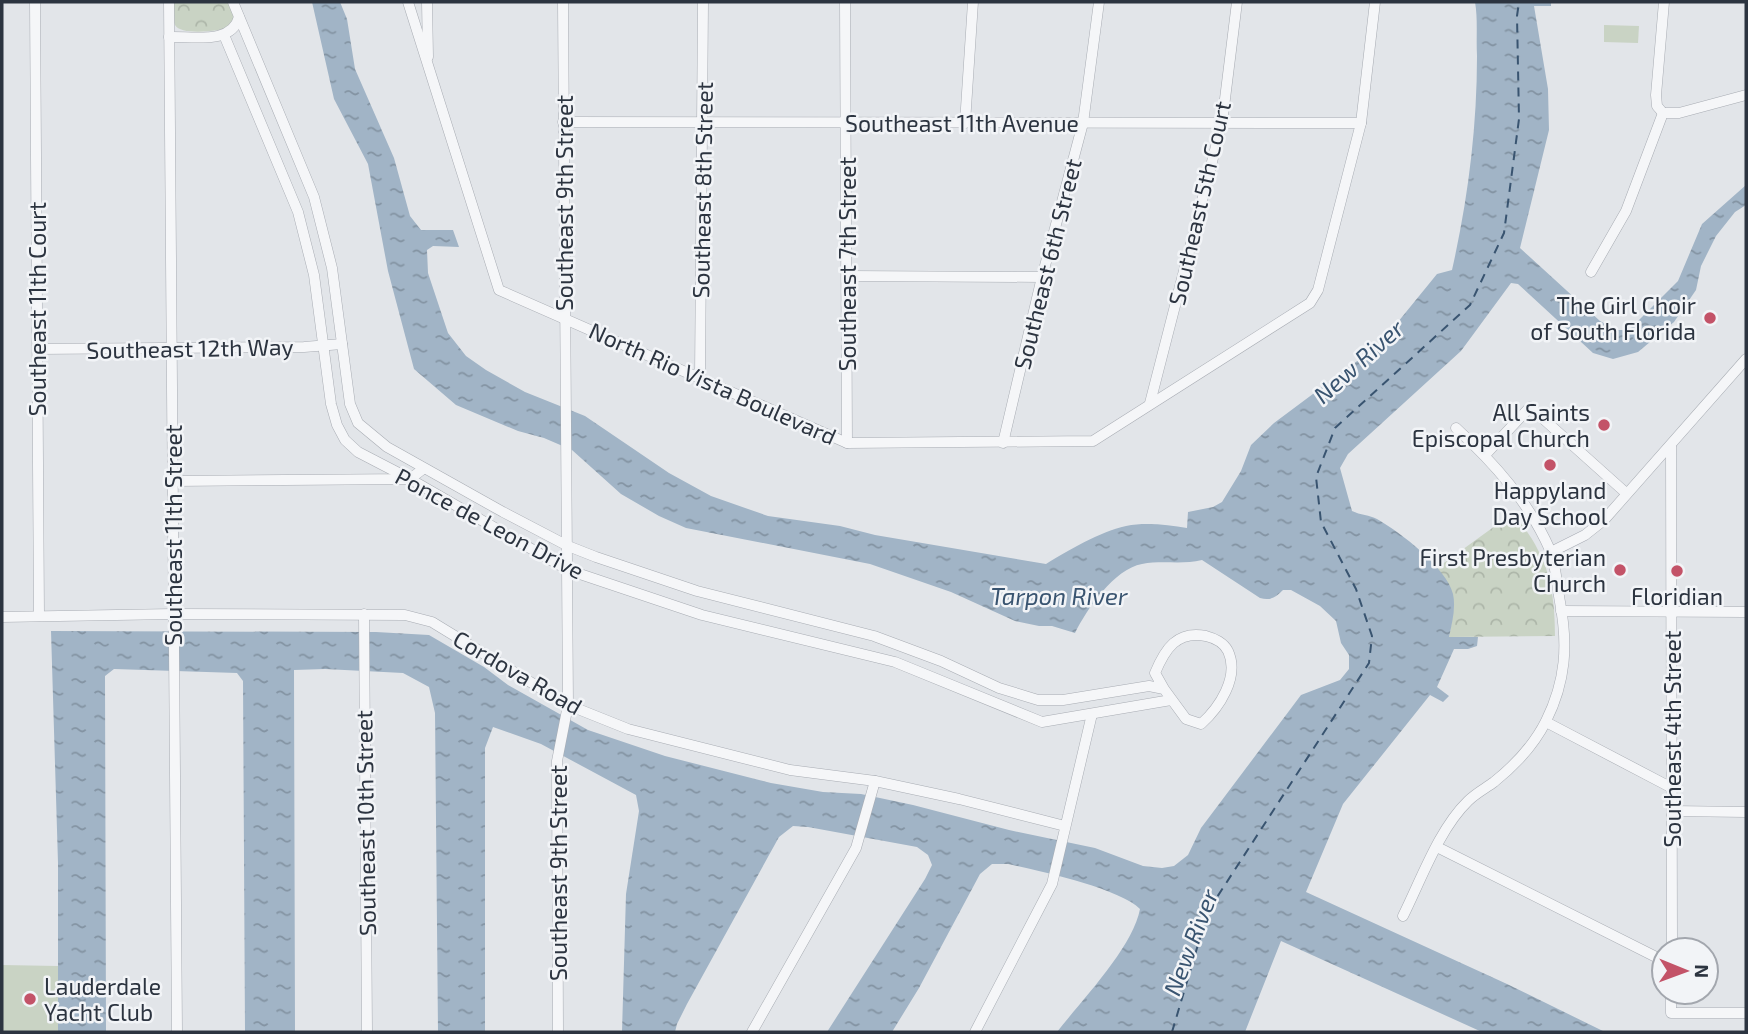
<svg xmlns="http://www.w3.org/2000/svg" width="1748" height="1034" viewBox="0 0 1748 1034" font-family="'Exo 2',sans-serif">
<defs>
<pattern id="forest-crowns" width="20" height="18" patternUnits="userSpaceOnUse" patternTransform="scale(1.75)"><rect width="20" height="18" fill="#c9d3c4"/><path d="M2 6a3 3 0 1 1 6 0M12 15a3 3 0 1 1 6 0" fill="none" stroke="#adb6a9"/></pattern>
<pattern id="water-ripples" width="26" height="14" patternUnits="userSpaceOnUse" patternTransform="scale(1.75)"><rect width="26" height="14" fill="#a1b4c6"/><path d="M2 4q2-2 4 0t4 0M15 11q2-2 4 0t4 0" fill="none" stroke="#8393a2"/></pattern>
</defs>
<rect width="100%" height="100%" fill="#e2e5e9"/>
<g fill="url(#forest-crowns)">
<path d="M173 2H230L235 16 231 27C220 31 181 36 175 25 171 19 173 9 173 2Z"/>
<path d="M1513 513C1522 525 1532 537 1538 550 1552 575 1555 607 1555 636L1449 637C1455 607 1456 594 1437 568Z"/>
</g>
<g fill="#c9d3c4">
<polygon points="1604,25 1639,26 1638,43 1604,42"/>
<polygon points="2,965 58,966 58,1032 2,1032"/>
</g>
<path fill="url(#water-ripples)" d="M312 2H340L347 19 355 69 394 158 410 216 421 230H453L459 247 433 246 427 250 428 273 448 333 466 356 486 370 525 392 585 416 669 473 711 496 768 516 840 526 875 535 1046 564C1069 550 1099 532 1126 526 1146 522 1168 525 1187 528L1188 512 1213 507 1222 502 1241 471 1251 445 1274 423 1380 344 1437 274 1452 270C1468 199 1477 128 1477 56 1476 38 1478 19 1475 2H1551V6H1534L1548 89 1549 130 1520 248 1600 321 1617 330H1629L1678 281 1702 224 1746 185V205L1735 212 1716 236 1701 266 1696 290 1674 322 1638 352 1613 359 1593 353 1518 284 1511 283 1461 351 1348 454 1340 468 1352 511C1360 515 1370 515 1377 519 1400 532 1447 568 1453 594 1456 608 1452 623 1449 637H1478L1477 646 1468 649H1454L1437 687 1449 696 1443 702 1430 695 1343 804 1306 892 1507 984 1605 1032H1482L1281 941 1245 1032H1057C1082 1000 1133 947 1140 909 1119 888 1039 871 1008 864H992L980 874 919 988 892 1032H827L925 879 932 865 928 855 917 847 808 827 793 826 779 837 687 1004 677 1024 675 1032H622L626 894 639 811 636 795 541 744 493 727 485 748V1032H438L435 713 429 687 403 673 325 669 294 670 295 1032H245L243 681 237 673 114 669 105 676 106 1032H58V863L51 631 376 632 429 635 484 667 508 685 588 730 665 756 771 783 823 792 861 794 913 805 1009 830 1095 848 1143 866 1162 868 1174 866 1188 855 1201 828 1301 695 1340 680 1349 669V655L1341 643 1336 621 1320 606 1291 590H1283C1276 597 1271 601 1260 598L1202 560C1182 565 1162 560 1142 564 1114 569 1087 609 1075 633L1052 626H1039L1015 621 951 592 870 564 686 528 659 516 621 494 572 450 544 438 518 431 456 405 414 369 388 271 368 164 334 99Z"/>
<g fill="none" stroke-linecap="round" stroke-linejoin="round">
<polyline stroke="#395470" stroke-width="2" stroke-dasharray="9 7" stroke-linecap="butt" points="1172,1032 1208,911 1369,663 1372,636 1356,589 1321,522 1316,477 1335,428 1470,305 1504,233 1519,119 1517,16 1519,2"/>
<g stroke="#a8acb3" stroke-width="11">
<g id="minor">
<polyline points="35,2 39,616"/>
<polyline points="169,2 177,1032"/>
<path d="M233 2 314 197 332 268 350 404 358 423 387 447 503 512 568 546 596 557 697 591 874 636 941 661 999 688 1038 700H1063L1149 686 1164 689 1186 719 1201 724C1219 708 1240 677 1228 651 1224 643 1214 638 1206 636 1177 630 1165 649 1155 673L1164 689"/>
<polyline points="408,2 499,290 847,443 1093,441 1310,303 1318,290 1361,123 1375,2"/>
<polyline points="427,2 428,57"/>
<polyline points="845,2 847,443"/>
<polyline points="224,35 298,212 314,275 331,404 337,425 345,440 358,452 410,479 568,570 702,615 895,662 1042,722 1171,700"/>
<path d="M169 37C192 36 232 45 239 17"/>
<polyline points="1663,113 1657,106 1656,95 1664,2"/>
<polyline points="1663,113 1679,113 1746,95"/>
<polyline points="563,122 1361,123"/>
<polyline points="965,123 973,2"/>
<polyline points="1591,272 1626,211 1663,113"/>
<polyline points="848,276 1042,277"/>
<polyline points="37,349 304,347 342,344"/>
<polyline points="700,378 703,2"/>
<polyline points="1150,403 1222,123 1237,2"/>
<polyline points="1003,443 1042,277 1083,123 1099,2"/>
<polyline points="1671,445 1672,950"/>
<polyline points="1485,455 1530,407 1626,493"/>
<polyline points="174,481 410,479 423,469"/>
<polyline points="1551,552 1585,535 1604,520 1746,359"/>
<polyline points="1561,611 1746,612"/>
<polyline points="364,614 367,1032"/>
<polyline points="2,617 173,614 405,615 432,622 568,705 628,729 790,770 875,781 959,799 1065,826"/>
<polyline points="1546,722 1672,788"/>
<polyline points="1672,811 1746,812"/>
<polyline points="1437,847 1664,961"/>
<path d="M1403 916C1421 880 1439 829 1468 801 1476 793 1486 788 1494 782 1514 766 1534 745 1546 721 1566 681 1568 645 1560 602 1557 586 1556 565 1550 550 1529 502 1494 463 1456 428"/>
<polyline points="1671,992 1671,1013 1746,1013"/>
<polyline points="558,1032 557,761 568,705 563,2"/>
<polyline points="752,1032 856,848 875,781"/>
<polyline points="975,1032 1052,884 1092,714"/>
</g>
</g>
<use href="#minor" stroke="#f5f6f8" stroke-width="10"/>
</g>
<g fill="#c35368" stroke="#f2f4f7" stroke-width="2.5">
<circle cx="1710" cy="318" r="7"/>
<circle cx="1604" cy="425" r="7"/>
<circle cx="1550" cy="465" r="7"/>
<circle cx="1620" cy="570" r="7"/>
<circle cx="1677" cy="571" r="7"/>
<circle cx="30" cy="999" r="7"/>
</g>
<g text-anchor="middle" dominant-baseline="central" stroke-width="5" stroke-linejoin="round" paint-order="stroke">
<g font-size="23" fill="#2c3440" stroke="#f2f4f7">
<text x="962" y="123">Southeast 11th Avenue</text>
<text transform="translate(702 190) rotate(-89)">Southeast 8th Street</text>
<text transform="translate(564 203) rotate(-90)">Southeast 9th Street</text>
<text transform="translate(1199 203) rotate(-77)">Southeast 5th Court</text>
<text transform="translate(847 264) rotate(-90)">Southeast 7th Street</text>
<text transform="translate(1047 264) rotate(-76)">Southeast 6th Street</text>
<text transform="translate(37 309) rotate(-90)">Southeast 11th Court</text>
<text transform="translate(190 348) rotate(-1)">Southeast 12th Way</text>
<text transform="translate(713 383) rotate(24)">North Rio Vista Boulevard</text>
<text transform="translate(490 523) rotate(28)">Ponce de Leon Drive</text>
<text transform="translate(173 535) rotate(-90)">Southeast 11th Street</text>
<text transform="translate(518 672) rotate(30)">Cordova Road</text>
<text transform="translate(1672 739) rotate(-90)">Southeast 4th Street</text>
<text transform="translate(365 823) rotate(-91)">Southeast 10th Street</text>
<text transform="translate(558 873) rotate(-90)">Southeast 9th Street</text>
</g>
<g font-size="23" fill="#2c3440" stroke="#f2f4f7" text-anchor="end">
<text x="1696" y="305">The Girl Choir<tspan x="1696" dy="26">of South Florida</tspan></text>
<text x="1590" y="412">All Saints<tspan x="1590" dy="26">Episcopal Church</tspan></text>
<text x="1550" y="490" text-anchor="middle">Happyland<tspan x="1550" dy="26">Day School</tspan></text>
<text x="1606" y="557">First Presbyterian<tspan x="1606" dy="26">Church</tspan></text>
<text x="1677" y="596" text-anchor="middle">Floridian</text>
<text x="44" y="986" text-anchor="start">Lauderdale<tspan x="44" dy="26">Yacht Club</tspan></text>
</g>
<g font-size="24" font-style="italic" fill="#395470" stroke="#f2f4f7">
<text transform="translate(1358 361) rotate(-42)">New River</text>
<text x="1059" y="595">Tarpon River</text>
<text transform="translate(1190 942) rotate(-69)">New River</text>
</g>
</g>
<rect width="1748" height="1034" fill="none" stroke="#2c3440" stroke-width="7"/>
<g transform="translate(1685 971) rotate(91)"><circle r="33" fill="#f2f4f7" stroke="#a3a7ae" stroke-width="2"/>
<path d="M0-5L12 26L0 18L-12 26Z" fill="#c35368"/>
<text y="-10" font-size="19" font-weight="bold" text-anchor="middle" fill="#2c3440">N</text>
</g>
</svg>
